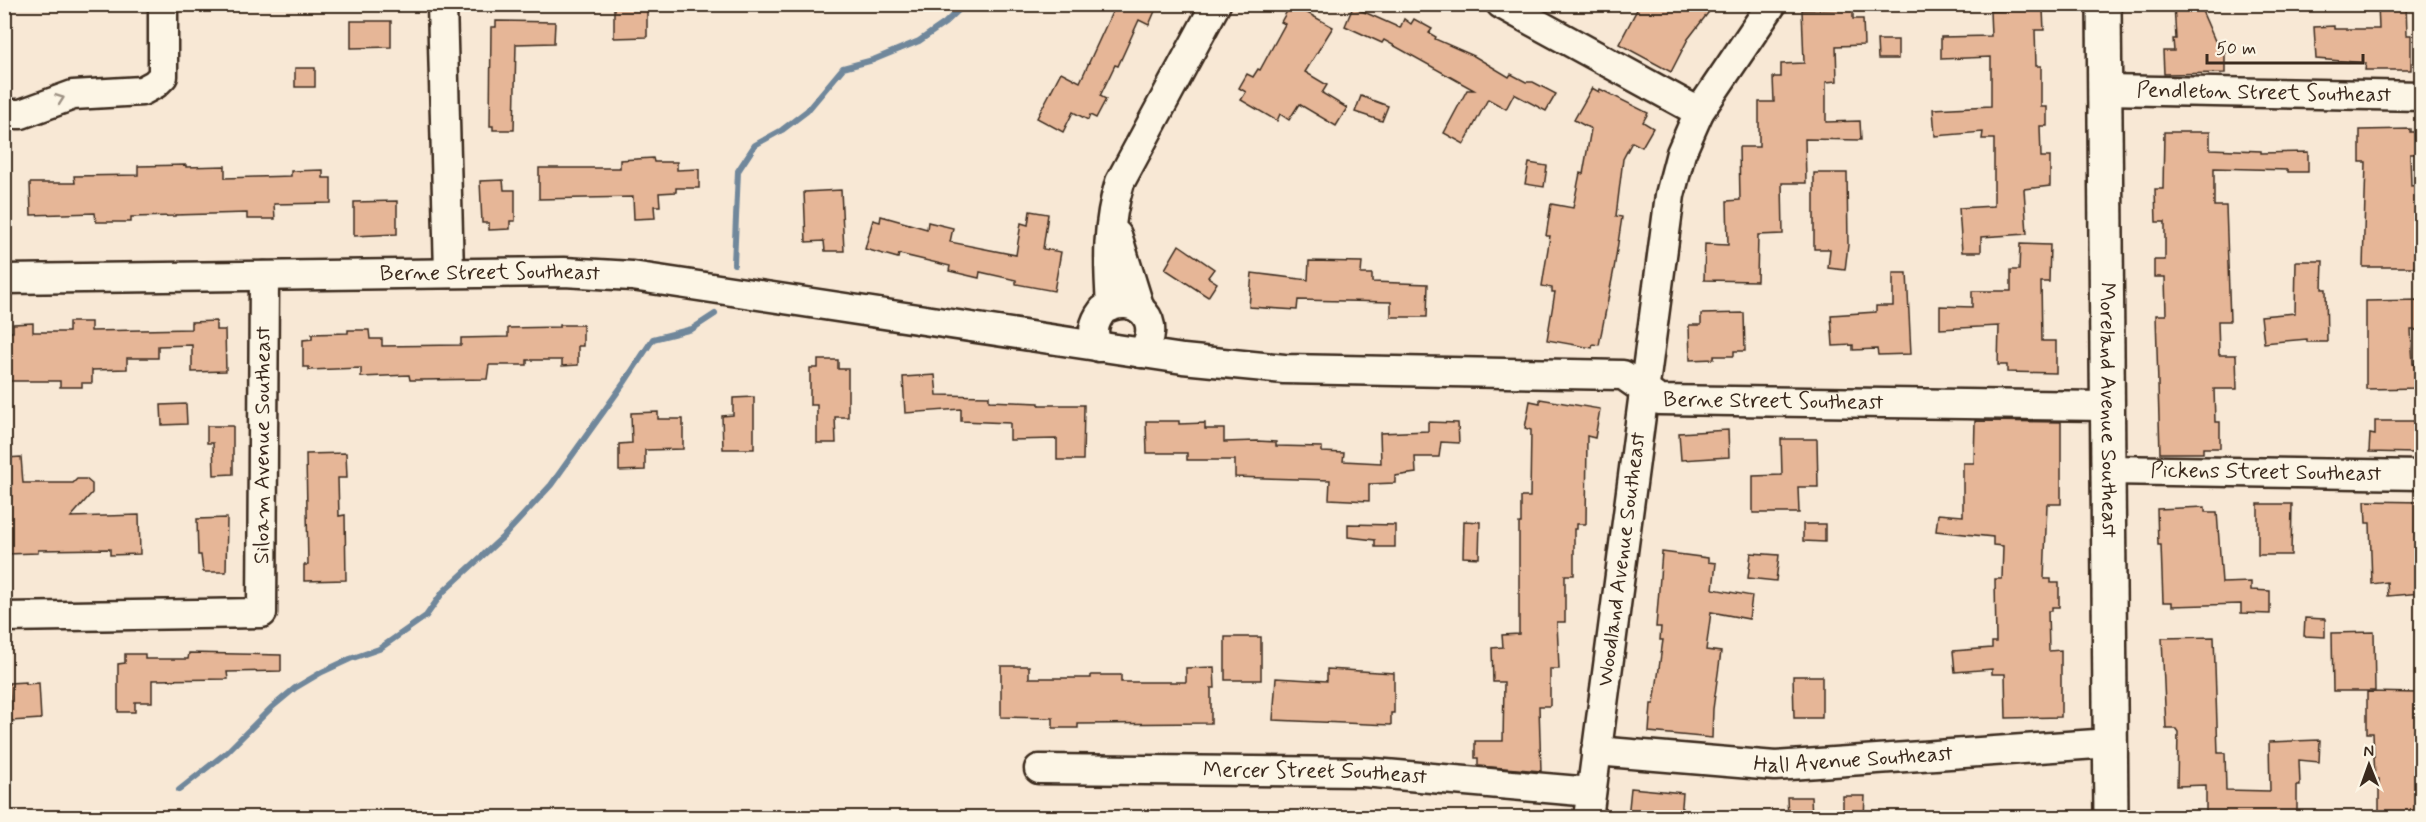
<svg xmlns="http://www.w3.org/2000/svg" width="2426" height="822" viewBox="0 0 2426 822" font-family="Mynerve,sans-serif">
<rect width="100%" height="100%" fill="#f8e8d5"/>
<filter id="ink" filterUnits="userSpaceOnUse"><feTurbulence type="fractalNoise" baseFrequency=".0167" numOctaves="2"/><feDisplacementMap in="SourceGraphic" scale="12" xChannelSelector="R" yChannelSelector="G"/><feConvolveMatrix kernelMatrix="1 2 1 2 8 2 1 2 1" color-interpolation-filters="sRGB"/></filter>
<g filter="url(#ink)">
<g fill="none" stroke-linecap="round" stroke-linejoin="round">
<g stroke="#6f879b" stroke-width="6">
<polyline points="734,264 738,171 755,145 782,130 807,111 843,68 873,60 919,41 945,23 965,4"/>
<polyline points="179,790 227,752 271,708 295,688 322,672 350,659 379,649 426,616 443,592 504,536 551,485 624,383 653,339 692,329 715,314"/>
</g>
</g>
<g fill="#e6b697" stroke="#3b2a1e" stroke-width="1.5">
<polygon points="614,4 647,4 647,37 614,38"/>
<polygon points="1107,4 1158,4 1149,25 1139,20 1118,66 1115,65 1100,96 1106,99 1096,118 1090,115 1088,120 1073,112 1063,132 1037,118 1061,72 1080,82 1114,8"/>
<polygon points="1291,4 1333,27 1305,72 1327,85 1322,93 1347,108 1336,126 1299,104 1289,120 1280,114 1277,121 1241,100 1246,92 1239,88 1247,74 1253,77 1258,69 1260,70 1285,24 1281,22"/>
<polygon points="1640,4 1715,4 1688,39 1671,72 1619,44"/>
<polygon points="2174,4 2199,4 2219,50 2225,50 2225,73 2164,74 2163,51 2174,51 2173,39 2176,39"/>
<polygon points="2378,4 2406,4 2407,35 2411,35 2411,70 2365,70 2366,63 2316,59 2314,27 2334,26 2334,29 2379,29"/>
<polygon points="1353,7 1400,28 1404,19 1411,24 1414,19 1432,29 1429,33 1436,37 1435,39 1474,56 1509,77 1511,74 1526,82 1533,82 1556,94 1546,111 1514,94 1506,109 1488,99 1464,144 1444,133 1467,90 1474,90 1384,40 1382,43 1345,26"/>
<polygon points="1853,9 1853,19 1863,19 1864,45 1836,46 1837,81 1826,82 1826,122 1860,121 1861,140 1805,139 1806,183 1782,183 1783,234 1758,235 1757,281 1704,280 1705,244 1728,245 1727,201 1740,200 1739,147 1759,147 1759,102 1774,102 1773,77 1781,77 1781,64 1804,63 1802,10"/>
<polygon points="2043,10 2044,30 2035,30 2036,66 2041,66 2041,107 2047,107 2047,126 2040,126 2041,157 2050,157 2050,186 2024,189 2027,234 1981,237 1981,252 1962,252 1959,208 1994,206 1994,139 1982,139 1983,132 1935,136 1933,109 1991,106 1991,57 1941,59 1941,37 1991,36 1990,11"/>
<polygon points="351,21 391,21 391,47 351,48"/>
<polygon points="496,21 555,22 554,43 516,44 514,130 493,130 493,126 490,126 491,27 496,27"/>
<polygon points="1877,40 1898,40 1898,59 1878,59"/>
<rect x="295" y="68" width="20" height="19"/>
<polygon points="1592,88 1599,92 1600,89 1648,113 1643,122 1653,128 1642,147 1632,142 1623,159 1616,216 1622,217 1614,269 1599,345 1593,344 1592,348 1547,340 1555,292 1552,292 1552,288 1542,286 1550,236 1546,236 1551,204 1573,208 1580,173 1583,174 1591,129 1574,120"/>
<polygon points="1361,96 1388,106 1382,121 1355,112"/>
<polygon points="2410,129 2410,132 2418,132 2418,154 2410,154 2411,186 2419,185 2419,218 2416,218 2415,267 2363,267 2366,162 2360,162 2360,130"/>
<polygon points="2164,132 2210,132 2210,149 2261,151 2261,153 2308,152 2308,172 2288,172 2288,170 2214,168 2214,206 2226,206 2230,321 2218,321 2219,355 2236,355 2237,389 2214,389 2215,422 2220,422 2220,448 2203,448 2203,453 2160,453 2156,315 2166,315 2165,277 2154,277 2154,260 2165,260 2165,222 2156,222 2155,189 2163,189"/>
<polygon points="653,158 654,162 677,162 677,170 699,169 699,188 676,188 676,192 659,193 660,206 654,206 655,218 634,219 633,197 539,199 539,168 620,168 620,160"/>
<polygon points="1529,163 1547,166 1544,187 1525,184"/>
<polygon points="186,165 186,167 225,166 225,178 291,176 291,171 323,170 323,178 331,178 331,203 274,204 275,219 247,219 247,213 175,215 175,216 131,217 131,222 96,222 95,213 31,215 30,183 75,183 74,176 138,175 138,166"/>
<polygon points="1814,173 1847,173 1848,245 1845,270 1828,268 1830,249 1814,249"/>
<polygon points="503,180 504,190 515,190 515,221 510,221 510,229 489,230 489,223 482,223 480,181"/>
<polygon points="841,190 844,251 825,251 824,241 806,242 804,192"/>
<polygon points="397,201 397,234 354,236 354,202"/>
<polygon points="1030,211 1048,214 1043,249 1061,252 1054,291 1016,284 1016,280 980,272 979,278 949,271 950,266 899,254 898,258 865,249 873,220 880,222 881,216 927,229 928,222 953,228 950,242 1016,255 1021,223 1028,225"/>
<polygon points="2020,244 2050,245 2049,282 2041,282 2042,341 2056,341 2056,373 2007,372 2007,365 1998,365 1999,326 1940,329 1940,306 1972,307 1972,291 2011,291 2011,270 2019,270"/>
<polygon points="1179,245 1214,269 1208,277 1217,283 1208,297 1165,269"/>
<polygon points="1309,261 1362,262 1361,274 1372,274 1372,282 1428,284 1427,317 1391,317 1391,302 1298,300 1297,310 1249,307 1252,273 1308,280"/>
<polygon points="2296,261 2323,261 2322,289 2326,289 2327,342 2307,342 2307,339 2264,343 2261,316 2295,313"/>
<polygon points="1893,273 1907,273 1911,354 1878,355 1877,349 1853,350 1853,345 1833,346 1831,315 1876,312 1876,306 1893,306"/>
<polygon points="2421,300 2421,330 2411,330 2413,364 2419,364 2420,388 2366,389 2366,301"/>
<polygon points="1744,313 1745,351 1734,351 1734,356 1714,356 1714,359 1690,360 1689,325 1701,325 1701,314"/>
<polygon points="216,321 216,330 225,330 226,371 192,372 192,345 158,346 158,358 127,358 127,369 92,370 92,383 82,383 82,387 60,387 60,381 4,381 4,332 13,332 13,324 33,323 33,332 69,332 69,322 91,322 91,331 191,329 191,322"/>
<polygon points="560,325 583,325 583,346 578,346 578,365 562,366 562,360 527,360 527,365 489,365 487,379 422,380 410,380 409,375 361,377 361,368 309,370 309,367 303,367 303,340 312,339 312,334 348,333 348,330 369,330 370,339 382,339 382,346 461,345 461,338 508,337 508,328 560,327"/>
<polygon points="818,360 838,360 838,369 848,369 848,417 835,417 836,443 817,443 817,405 810,405 810,368 818,368"/>
<polygon points="935,375 937,395 989,396 989,401 1039,403 1039,405 1084,405 1083,460 1057,460 1057,439 1010,440 1010,423 961,421 961,409 905,413 903,377"/>
<polygon points="754,397 754,449 723,449 722,416 733,415 733,398"/>
<polygon points="1540,399 1600,409 1595,438 1587,436 1586,524 1577,524 1577,529 1574,529 1574,575 1565,575 1565,622 1557,622 1559,669 1550,669 1550,706 1539,706 1541,771 1478,766 1478,758 1475,758 1475,741 1503,741 1504,682 1493,682 1492,648 1503,647 1502,635 1519,634 1519,523 1521,523 1521,497 1530,497 1531,430 1525,428 1530,401 1540,403"/>
<polygon points="186,404 187,424 162,425 161,405"/>
<polygon points="658,412 658,419 683,419 683,449 645,450 645,470 619,471 619,444 632,443 631,413"/>
<polygon points="1146,421 1179,421 1179,424 1205,423 1205,429 1224,429 1224,442 1257,441 1276,442 1276,446 1322,447 1322,452 1344,453 1343,461 1381,463 1380,433 1428,431 1428,422 1458,423 1459,443 1441,442 1439,457 1415,457 1416,473 1395,476 1395,483 1369,484 1369,501 1329,499 1330,480 1235,477 1235,460 1187,460 1187,453 1147,453"/>
<polygon points="1975,421 2061,422 2061,504 2047,504 2044,579 2051,579 2051,583 2059,583 2059,607 2052,607 2052,611 2048,611 2049,651 2061,650 2061,717 2006,718 2005,674 1992,674 1992,669 1955,672 1953,651 1992,648 1992,642 1996,642 1995,579 2002,579 2003,546 1993,545 1993,537 1936,531 1938,514 1963,516 1963,463 1974,463"/>
<polygon points="2375,421 2421,421 2421,443 2416,443 2415,453 2369,452 2370,434 2375,435"/>
<polygon points="207,426 233,426 233,474 214,475 213,443 207,443"/>
<polygon points="1728,430 1729,457 1681,460 1679,433"/>
<polygon points="1781,439 1817,439 1818,487 1798,487 1799,513 1753,513 1753,476 1782,475"/>
<polygon points="346,453 347,478 338,478 339,516 345,515 346,580 304,581 304,565 308,565 306,454"/>
<polygon points="21,457 23,483 73,483 77,479 86,479 92,484 92,493 71,517 139,515 140,554 110,555 110,549 38,550 38,553 6,554 6,458"/>
<polygon points="2365,501 2421,502 2421,538 2418,538 2421,593 2388,596 2387,582 2372,584 2370,523 2366,523"/>
<polygon points="2258,504 2292,504 2291,555 2258,555"/>
<polygon points="2205,507 2205,512 2217,512 2222,583 2251,582 2251,590 2270,591 2270,614 2241,613 2241,604 2172,606 2172,602 2163,602 2161,545 2158,545 2157,509"/>
<polygon points="227,518 226,572 203,572 201,555 198,555 197,519"/>
<polygon points="1464,521 1480,522 1479,558 1463,557"/>
<polygon points="1348,524 1395,525 1395,547 1375,547 1375,540 1348,537"/>
<polygon points="1803,524 1825,524 1825,542 1803,541"/>
<polygon points="1662,552 1708,558 1708,562 1716,563 1713,589 1752,596 1749,619 1711,612 1706,650 1721,652 1713,709 1712,738 1649,732 1651,704 1654,704 1663,640 1660,640 1661,627 1656,627"/>
<polygon points="1751,553 1779,555 1776,581 1748,578"/>
<polygon points="2305,618 2325,619 2325,637 2304,636"/>
<polygon points="2374,632 2375,691 2333,691 2332,633"/>
<rect x="1225" y="637" width="36" height="43"/>
<polygon points="2214,637 2218,753 2225,753 2226,790 2270,791 2269,742 2320,740 2319,762 2299,760 2300,785 2297,785 2297,818 2206,818 2206,785 2177,786 2178,732 2176,729 2166,729 2162,638"/>
<polygon points="189,653 281,655 281,671 227,672 228,679 152,680 152,702 135,702 135,712 118,712 118,664 125,663 125,654 145,654 145,659 188,659"/>
<polygon points="1001,666 1029,666 1029,678 1091,678 1091,675 1121,675 1121,682 1186,682 1186,668 1214,667 1215,688 1211,688 1211,723 1078,724 1078,728 1053,728 1053,718 1001,717"/>
<polygon points="1327,669 1394,673 1394,713 1391,713 1391,725 1273,720 1276,678 1327,681"/>
<polygon points="1793,676 1822,676 1822,718 1794,718"/>
<polygon points="26,682 26,684 39,683 41,719 11,721 9,683"/>
<polygon points="2367,692 2419,693 2419,711 2421,711 2421,818 2379,818 2379,779 2375,779 2373,733 2367,733"/>
<polygon points="1631,788 1683,793 1681,818 1628,818"/>
<polygon points="1843,796 1865,796 1864,818 1843,818"/>
<polygon points="1787,797 1811,797 1812,818 1788,818"/>
</g>
<g fill="none" stroke-linecap="round" stroke-linejoin="round">
<g stroke="#3b2a1e" stroke-width="33">
<g id="minor">
<polyline points="442,4 449,273"/>
<polyline points="1501,4 1699,112"/>
<path id="s1" d="M2105 90 2422 96"/>
<polyline points="4,114 21,114 73,95 142,91 155,84 163,76 163,4"/>
<polyline points="1117,235 1140,309"/>
<path id="s2" d="M4 279 564 272 632 276 1183 359 1284 369 1623 375 1659 400 2108 406"/>
<path d="M1111 305C1108 261 1107 224 1120 182L1216 4"/>
<path d="M1099 347C1091 333 1093 323 1103 310 1136 290 1166 323 1141 353"/>
<path id="s3" d="M2108 470 2422 475"/>
<path id="s4" d="M4 617 262 613 264 276"/>
<path id="s5" d="M1596 751 1775 766 2111 743"/>
<path id="s6" d="M1039 769 1363 772 1591 792"/>
<path id="s7" d="M1588 818 1670 195 1681 153 1699 112 1772 4"/>
</g>
</g>
<g stroke="#3b2a1e" stroke-width="38">
<g id="highway">
<path id="s8" d="M2104 4 2111 818"/>
</g>
</g>
<use href="#minor" stroke="#fcf5e5" stroke-width="28"/>
<use href="#highway" stroke="#fcf5e5" stroke-width="33"/>
</g>
<defs><path id="oneway-chevron" d="M-2-3.5L2.5 0L-2 3.5" fill="none" stroke-width="1.6" stroke-linecap="round" stroke-linejoin="round" transform="scale(1.5)"/></defs>
<use stroke="#9c9082" href="#oneway-chevron" transform="translate(60 99) rotate(-20)"/>
</g>
<g text-anchor="middle" dominant-baseline="central" stroke-width="4.5" stroke-linejoin="round" paint-order="stroke">
<g font-size="22" fill="#3b2a1e" stroke="#fcf5e5">
<text stroke="none"><textPath href="#s1" startOffset="159">Pendleton Street Southeast</textPath></text>
<text stroke="none"><textPath href="#s2" startOffset="486">Berne Street Southeast</textPath></text>
<text stroke="none"><textPath href="#s2" startOffset="1784">Berne Street Southeast</textPath></text>
<text stroke="none"><textPath href="#s8" startOffset="406">Moreland Avenue Southeast</textPath></text>
<text stroke="none"><textPath href="#s4" startOffset="426">Siloam Avenue Southeast</textPath></text>
<text stroke="none"><textPath href="#s3" startOffset="158">Pickens Street Southeast</textPath></text>
<text stroke="none"><textPath href="#s7" startOffset="261">Woodland Avenue Southeast</textPath></text>
<text stroke="none"><textPath href="#s5" startOffset="258">Hall Avenue Southeast</textPath></text>
<text stroke="none"><textPath href="#s6" startOffset="276">Mercer Street Southeast</textPath></text>
</g>
</g>
<rect width="2426" height="822" fill="none" stroke="#fcf5e5" stroke-width="24"/>
<rect x="12" y="12" width="2402" height="798" fill="none" stroke="#3b2a1e" stroke-width="2" filter="url(#ink)"/>
<g transform="translate(2369 765) rotate(359)" stroke="#fcf5e5" stroke-width="4.5" paint-order="stroke">
<path d="M0-4.5L10 22L0 15L-10 22Z" fill="#3b2a1e"/>
<text y="-9" font-size="16" font-weight="bold" text-anchor="middle" fill="#3b2a1e">N</text>
</g>
<path d="M2207 54v9h156v-9" fill="none" stroke="#3b2a1e" stroke-width="3"/>
<text x="2216" y="54" font-size="18" fill="#3b2a1e" stroke="#fcf5e5" stroke-width="4.5" paint-order="stroke">50 m</text>
</svg>
